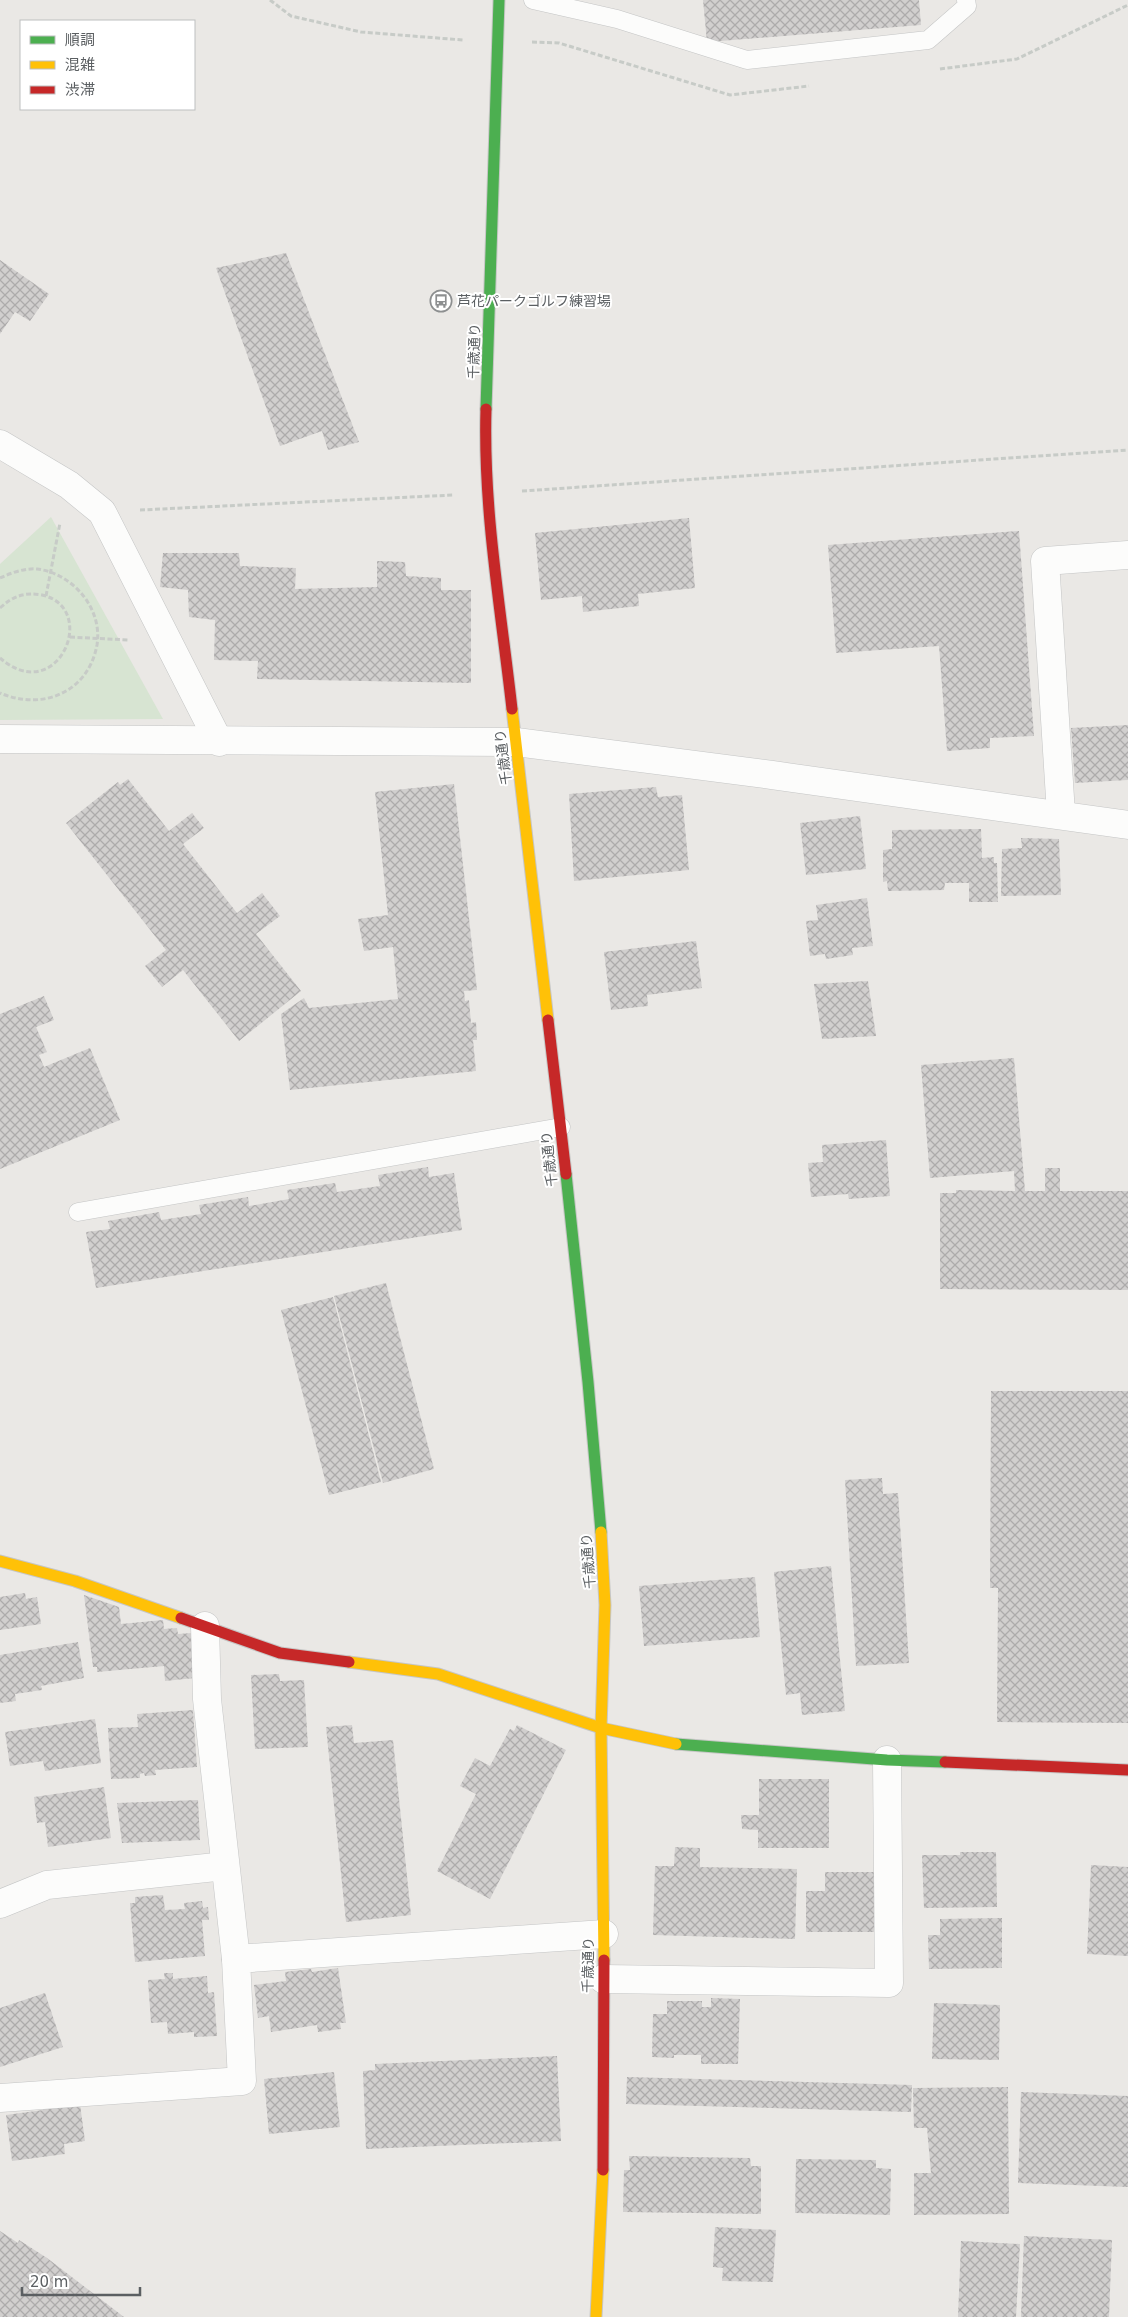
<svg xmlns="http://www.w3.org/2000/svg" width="1128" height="2317" viewBox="0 0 1128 2317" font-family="'DejaVu Sans','Noto Sans JP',sans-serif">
<defs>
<pattern id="building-cross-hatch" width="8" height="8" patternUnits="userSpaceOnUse" patternTransform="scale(1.25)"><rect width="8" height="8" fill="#d1cfce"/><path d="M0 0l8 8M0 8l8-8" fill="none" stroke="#adabab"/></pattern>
</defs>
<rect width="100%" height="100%" fill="#eae8e5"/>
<polygon fill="#d7e4d2" points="51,517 163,719 0,720 0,564"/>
<g fill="url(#building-cross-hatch)">
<polygon points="703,0 919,0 921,25 707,42"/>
<polygon points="286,253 359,442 328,450 322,431 280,446 216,268"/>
<polygon points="0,260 49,294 30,321 15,312 0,334"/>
<polygon points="689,518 695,588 638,594 639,606 583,612 582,596 541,600 535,533"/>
<polygon points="1019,531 1034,736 990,738 990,748 947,751 939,646 836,653 828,545"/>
<polygon points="163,553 239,553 240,566 296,568 295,589 377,587 377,561 405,562 406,576 441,578 441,590 471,590 471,683 257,679 258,661 214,660 215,620 189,617 188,590 160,587"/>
<polygon points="1128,725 1128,780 1075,783 1071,728"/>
<polygon points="128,779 169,831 192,813 204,828 183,844 237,913 262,893 280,916 256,934 301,991 239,1041 183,970 162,987 145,966 166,950 66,823 118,782 120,785"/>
<polygon points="454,784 477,990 464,991 465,1001 469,1000 471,1023 476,1022 477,1040 473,1040 476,1071 290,1090 281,1014 304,998 309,1008 398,999 393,947 364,951 358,919 388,915 375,792"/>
<polygon points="656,787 658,797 682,795 689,870 574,881 569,794"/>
<polygon points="860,816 866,869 806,875 800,823"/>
<polygon points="981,829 982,858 994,857 994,863 997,863 998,902 969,902 969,883 945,883 944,890 888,891 887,881 883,882 883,850 892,849 892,830"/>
<polygon points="1021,838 1059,839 1061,895 1001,896 1002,849 1022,848"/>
<polygon points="867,898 873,946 852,948 853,955 826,959 825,954 810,956 806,921 818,920 816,905"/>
<polygon points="696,941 702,988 647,995 648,1006 611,1010 604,952"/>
<polygon points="868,981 876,1036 822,1039 814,984"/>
<polygon points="44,996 54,1020 36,1027 47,1052 39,1055 44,1067 90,1048 120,1120 0,1169 0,1014"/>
<polygon points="1014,1058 1025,1191 1045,1191 1045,1168 1060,1168 1060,1191 1128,1191 1128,1290 940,1289 940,1193 956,1193 956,1190 1015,1191 1014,1171 930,1178 921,1065"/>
<polygon points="886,1140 890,1196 849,1199 848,1194 811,1197 808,1163 823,1162 822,1145"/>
<polygon points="428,1167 429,1177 454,1173 462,1230 96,1288 86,1232 110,1229 108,1221 159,1212 161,1220 201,1214 199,1205 248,1197 249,1206 289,1199 287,1190 335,1183 337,1192 380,1186 378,1175"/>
<polygon points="386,1283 434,1469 383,1483 334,1296"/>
<polygon points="333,1297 381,1482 329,1495 281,1310"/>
<polygon points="991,1391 1128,1391 1128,1723 997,1722 998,1588 990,1588"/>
<polygon points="882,1478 883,1494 898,1493 909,1663 856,1666 845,1480"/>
<polygon points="831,1566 845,1711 802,1715 800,1693 786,1695 774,1572"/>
<polygon points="755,1577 760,1637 644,1646 639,1586"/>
<polygon points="25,1593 26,1599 37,1597 41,1624 0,1630 0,1597"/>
<polygon points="84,1595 119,1607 121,1624 163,1620 164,1629 177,1628 178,1634 192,1633 195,1678 165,1681 164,1666 97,1672 97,1667 93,1667"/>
<polygon points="78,1642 84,1678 41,1686 42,1690 15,1694 16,1701 0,1703 0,1655"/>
<polygon points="279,1674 280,1681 304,1680 308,1747 255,1749 251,1675"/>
<polygon points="193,1710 197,1767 155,1770 156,1775 145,1776 144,1773 140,1774 140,1778 111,1779 108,1728 138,1727 137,1714"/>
<polygon points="95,1719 101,1763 45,1771 43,1761 10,1766 5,1732"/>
<polygon points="352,1725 354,1743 393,1740 411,1915 346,1922 326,1727"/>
<polygon points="517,1725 566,1750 490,1899 437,1871 476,1794 460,1786 475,1758 490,1766 510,1729 514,1731"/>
<polygon points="759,1779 829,1779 829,1848 758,1848 758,1830 742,1829 741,1815 759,1815"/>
<polygon points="104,1787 111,1838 48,1847 45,1822 37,1823 34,1797"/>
<polygon points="198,1800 200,1840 122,1843 117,1803"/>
<polygon points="675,1847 700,1848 700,1867 797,1869 795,1939 653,1935 655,1866 674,1866"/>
<polygon points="960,1852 996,1852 997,1907 924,1908 922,1855 960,1855"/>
<polygon points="1091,1865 1128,1867 1128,1956 1087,1954"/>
<polygon points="825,1872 882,1872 883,1932 806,1932 806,1891 825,1891"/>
<polygon points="163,1895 165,1910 185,1909 184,1903 202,1901 203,1908 208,1907 209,1920 202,1920 205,1956 135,1962 130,1903 135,1903 135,1897"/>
<polygon points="1002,1918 1002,1968 929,1969 928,1935 940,1935 940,1919"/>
<polygon points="338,1968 346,2023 340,2023 341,2029 318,2032 317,2025 271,2032 269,2016 258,2018 254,1985 286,1981 285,1972 311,1969 312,1972"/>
<polygon points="164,1973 173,1973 173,1979 207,1976 208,1993 214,1992 217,2036 194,2037 194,2032 168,2034 167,2022 151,2023 148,1980 165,1979"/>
<polygon points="45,1993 63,2047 0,2067 0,2008"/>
<polygon points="711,1998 740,1999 738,2064 701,2064 701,2055 674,2055 674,2058 652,2057 653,2014 667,2014 667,2001 702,2001 702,2007 711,2007"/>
<polygon points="934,2003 1000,2005 999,2060 932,2059"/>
<polygon points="557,2056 561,2141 366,2149 363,2071 375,2070 375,2064"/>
<polygon points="334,2072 340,2127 269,2134 264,2079"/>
<polygon points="627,2077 912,2085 911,2112 626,2104"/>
<polygon points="1008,2087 1009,2214 914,2215 914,2173 931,2173 927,2128 914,2128 913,2088"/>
<polygon points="1021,2092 1128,2096 1128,2187 1018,2183"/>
<polygon points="79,2097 85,2141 64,2144 65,2154 12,2161 6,2115 43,2110 42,2102"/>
<polygon points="629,2156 750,2158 751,2166 761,2166 761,2214 623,2212 624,2170 630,2170"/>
<polygon points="796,2159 876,2160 876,2168 891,2169 890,2215 795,2213"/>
<polygon points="715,2227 776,2230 773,2282 722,2281 723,2268 713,2267"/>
<polygon points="0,2231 18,2243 19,2240 47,2258 124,2317 0,2317"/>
<polygon points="1024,2236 1112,2240 1109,2317 1021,2317"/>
<polygon points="961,2241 1020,2244 1016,2317 958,2317"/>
</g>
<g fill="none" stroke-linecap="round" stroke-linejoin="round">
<g stroke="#c4c5c5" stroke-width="19">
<g id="lane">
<polyline points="533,0 617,19 747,60 928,40 967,6 966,0"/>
<polyline points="78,1212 561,1127"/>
</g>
</g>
<g stroke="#c4c5c5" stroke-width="29">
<g id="street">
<polyline points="0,444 69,485 102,512 219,742"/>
<polyline points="0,739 516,742 772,775 1128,825"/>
<polyline points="1061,814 1045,561 1128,555"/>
<polyline points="205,1626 207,1699 236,1959"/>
<polyline points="0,1904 47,1885 225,1866"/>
<polyline points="603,1979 889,1983 887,1760"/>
<polyline points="0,2098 242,2081 236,1959 604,1934"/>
</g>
</g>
<g stroke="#c6c6c5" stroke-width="13">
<g id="fast">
<polyline points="486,409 499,0"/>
<polyline points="566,1174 588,1382 601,1532"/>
<polyline points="676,1744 887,1760 945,1762"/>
</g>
</g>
<g stroke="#c6c6c5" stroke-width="13">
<g id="slow">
<polyline points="512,709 548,1020"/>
<polyline points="601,1532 605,1605 601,1728 604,1960"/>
<polyline points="0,1561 75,1581 181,1618"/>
<polyline points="349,1662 438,1674 601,1728 676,1744"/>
<polyline points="596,2317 603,2170"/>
</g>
</g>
<g stroke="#c6c6c5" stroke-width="13">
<g id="jam">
<path d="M486 409C483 510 501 610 512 709"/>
<polyline points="548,1020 566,1174"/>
<polyline points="181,1618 280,1653 349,1662"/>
<polyline points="945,1762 1128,1770"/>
<polyline points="603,2170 604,1960"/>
</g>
</g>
<g stroke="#c7cbc7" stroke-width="3" stroke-dasharray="5 2.5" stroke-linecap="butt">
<polyline points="270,0 291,16 361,32 463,40"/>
<polyline points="532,42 559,43 730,95 809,86"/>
<polyline points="940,69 1017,59 1128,5"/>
<polyline points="522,491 1128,450"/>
<polyline points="140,510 453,495"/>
<path d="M0 578C11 573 24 568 37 569 72 573 103 608 97 645 88 693 42 711 0 693"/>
<polyline points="46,596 60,523"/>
<path d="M0 608C13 596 24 592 42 595 100 608 58 708 0 658"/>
<polyline points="70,637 129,640"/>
</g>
<use href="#lane" stroke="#fcfcfb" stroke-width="18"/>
<use href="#street" stroke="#fcfcfb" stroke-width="28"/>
<use href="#fast" stroke="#4caf50" stroke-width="11"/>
<use href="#slow" stroke="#ffc107" stroke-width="11"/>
<use href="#jam" stroke="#c62828" stroke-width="11"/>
</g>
<defs>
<g id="bus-ring" transform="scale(1.125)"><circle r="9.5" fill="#fff" stroke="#8d8f90" stroke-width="1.5"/><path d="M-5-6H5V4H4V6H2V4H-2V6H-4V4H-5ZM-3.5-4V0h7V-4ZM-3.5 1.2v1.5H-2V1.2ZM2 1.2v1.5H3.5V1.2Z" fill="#8d8f90"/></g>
</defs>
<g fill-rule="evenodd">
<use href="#bus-ring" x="441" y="301"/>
</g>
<g text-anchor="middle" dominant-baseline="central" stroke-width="4" stroke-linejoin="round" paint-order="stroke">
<g font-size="14" fill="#5b5f62" stroke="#fff" text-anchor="start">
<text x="457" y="301">芦花パークゴルフ練習場</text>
</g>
<g font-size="14" fill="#5b5f62" stroke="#fff">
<text transform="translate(474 351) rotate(-88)">千歳通り</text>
<text transform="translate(503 757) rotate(-97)">千歳通り</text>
<text transform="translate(549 1159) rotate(-96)">千歳通り</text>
<text transform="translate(588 1561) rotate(-94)">千歳通り</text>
<text transform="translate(588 1965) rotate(-89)">千歳通り</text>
</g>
</g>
<rect x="20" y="20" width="175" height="90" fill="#ffffff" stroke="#bdbfc0"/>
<rect x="30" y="36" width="25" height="8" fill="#4caf50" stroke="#bdbfc0"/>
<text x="65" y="45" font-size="15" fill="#5b5f62">順調</text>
<rect x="30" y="61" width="25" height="8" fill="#ffc107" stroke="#bdbfc0"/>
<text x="65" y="70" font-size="15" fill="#5b5f62">混雑</text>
<rect x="30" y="86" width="25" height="8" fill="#c62828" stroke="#bdbfc0"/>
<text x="65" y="95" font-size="15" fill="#5b5f62">渋滞</text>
<path d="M22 2287v8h118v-8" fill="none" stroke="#5b5f62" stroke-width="2.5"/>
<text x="30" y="2287" font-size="15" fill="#5b5f62" stroke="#ffffff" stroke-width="4" paint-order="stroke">20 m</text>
</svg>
